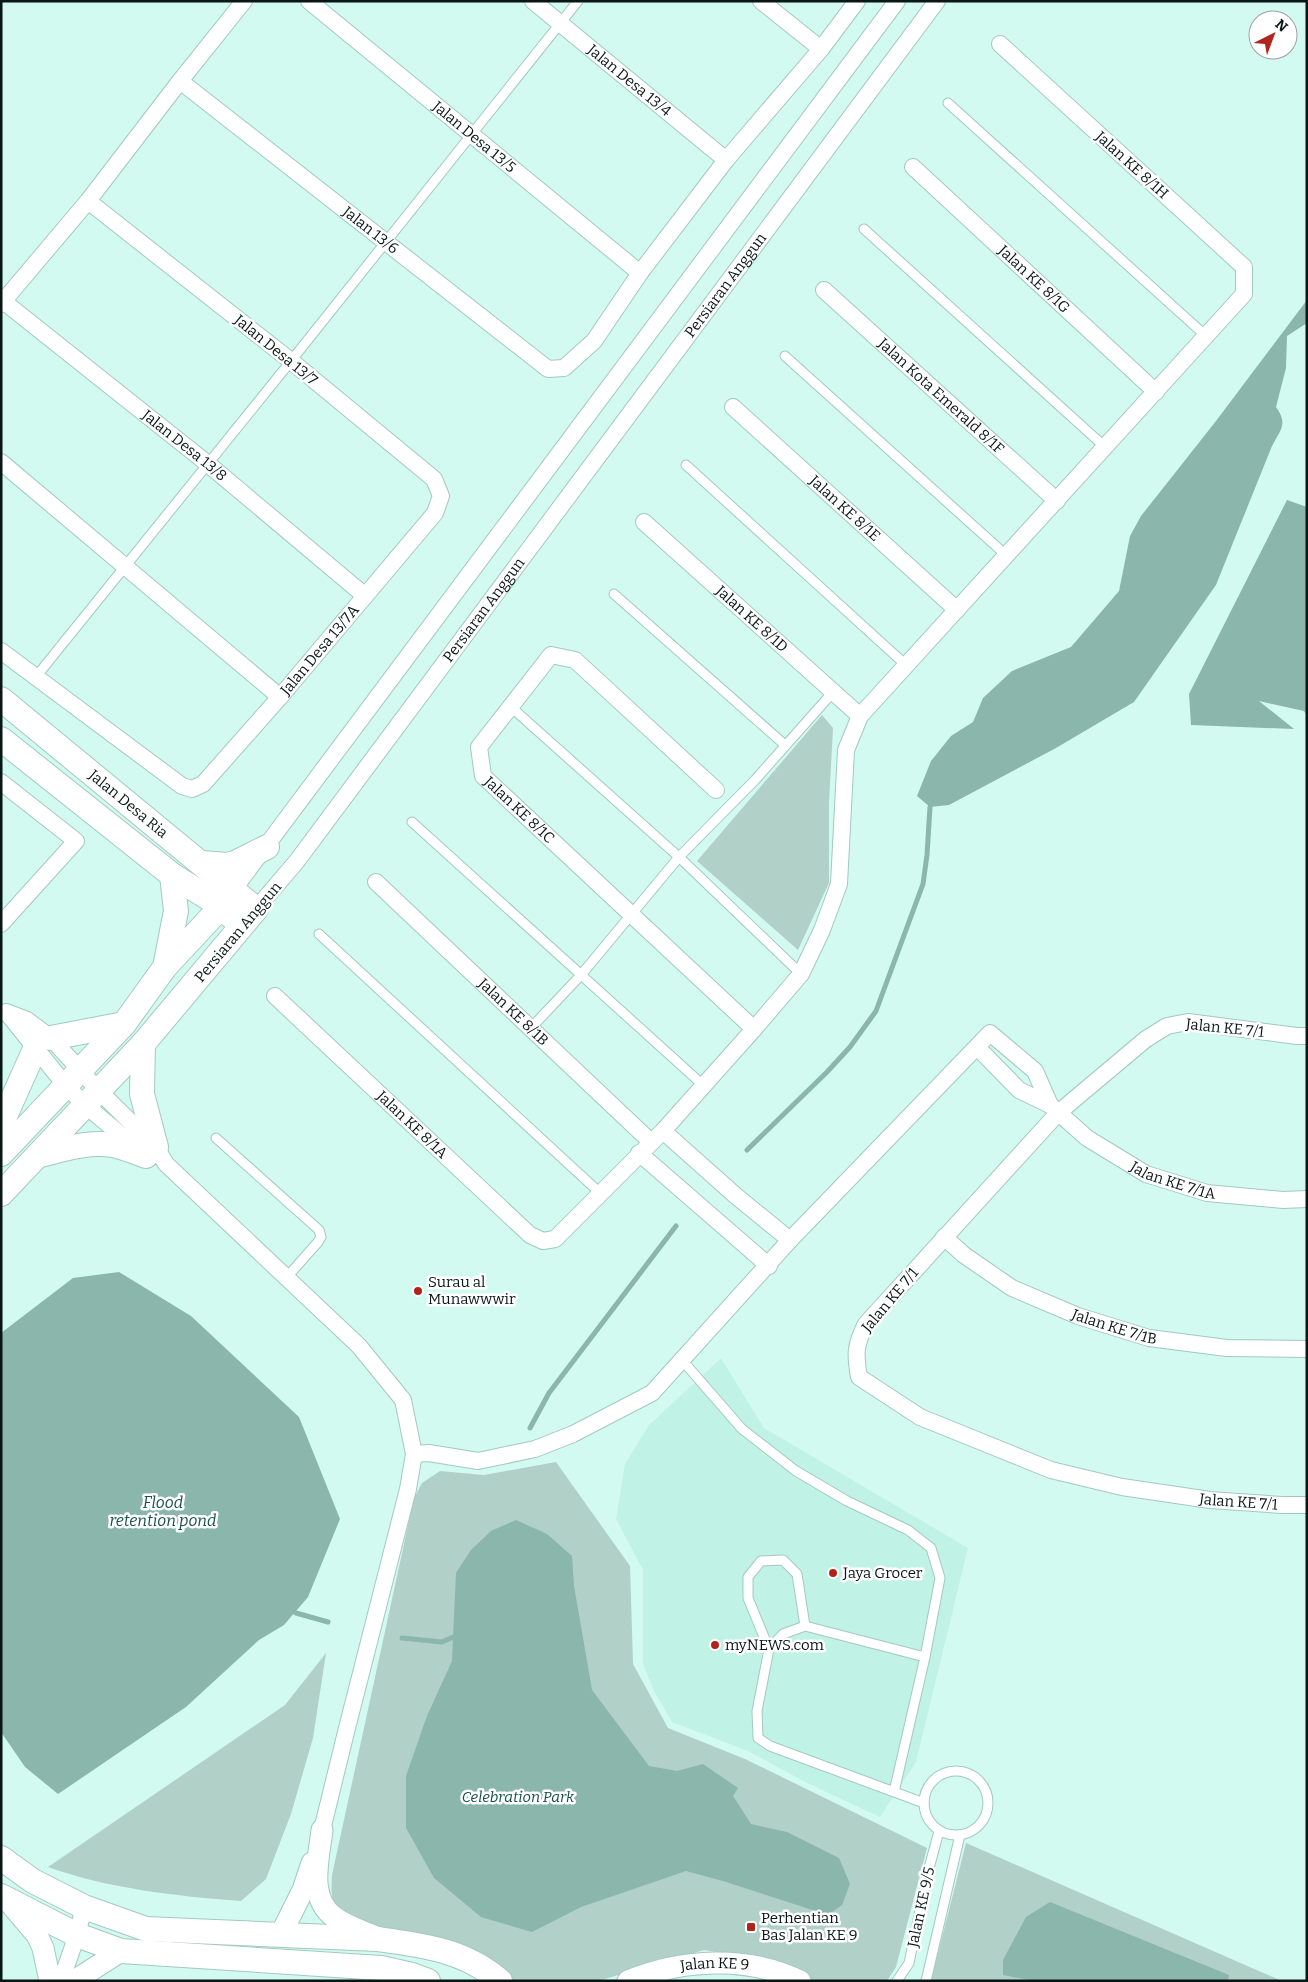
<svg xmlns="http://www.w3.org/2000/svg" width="1308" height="1982" viewBox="0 0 1308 1982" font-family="Bitter,serif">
<rect width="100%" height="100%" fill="#d3faf1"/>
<polygon fill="#c1f2e6" points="721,1358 764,1428 968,1548 916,1762 880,1817 807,1783 748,1751 672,1722 654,1691 643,1664 643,1570 616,1519 625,1464 649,1425"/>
<g fill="#b0d0c8">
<polygon points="822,715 833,728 829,803 829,883 798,950 697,861"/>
<path d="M556 1462 630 1566 633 1664 668 1728 745 1759 927 1848 896 1967 887 1981H813L760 1959 704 1950 598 1981H513L465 1953 348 1918C330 1905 331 1896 332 1875L414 1498 422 1483 440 1471 484 1475Z"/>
<path d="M326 1653 313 1738 291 1814 266 1879 241 1901C176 1896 110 1889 48 1867L285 1705Z"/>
<polygon points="966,1843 1282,1981 931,1981"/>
</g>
<g fill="#8ab6ac">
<path d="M1307 300V323L1287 336 1286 368 1276 407C1288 424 1281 429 1272 446L1216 585 1134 702 1056 748 949 805 930 807 917 796 931 761 951 736 973 722 983 698 1012 671 1071 647 1119 591 1130 536 1141 516 1216 421Z"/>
<polygon points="1287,500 1307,507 1307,716 1304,711 1259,701 1294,729 1191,725 1189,694"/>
<polygon points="119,1272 191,1316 299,1417 340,1519 308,1597 284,1625 259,1640 186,1707 58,1794 25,1767 1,1732 1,1333 73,1278"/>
<polygon points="516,1520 547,1534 572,1556 574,1586 592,1690 649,1766 677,1771 703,1764 738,1788 733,1796 751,1824 787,1832 839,1858 850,1884 842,1905 828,1915 723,1881 686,1871 581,1907 532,1932 481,1917 434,1878 406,1828 406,1776 427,1716 452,1661 456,1573 471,1550 491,1531"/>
<polygon points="1050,1902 1229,1975 1228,1981 1034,1981 1003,1975 1003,1960 1026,1917"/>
</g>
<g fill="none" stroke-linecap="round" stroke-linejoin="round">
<g stroke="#8ab6ac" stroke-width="5">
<polyline points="747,1150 827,1072 850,1047 876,1011 923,884 927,855 930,807"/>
<polyline points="530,1428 549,1393 676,1226"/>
<polyline points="296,1613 328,1622"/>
<polyline points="402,1638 442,1642 458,1635"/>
</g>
<g stroke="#a2c9c0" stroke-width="11">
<g id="service">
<polyline points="948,103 1206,336"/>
<polyline points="864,229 1105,447"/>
<polyline points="785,356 1007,556"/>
<polyline points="686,465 907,666"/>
<polyline points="614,594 785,745"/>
<polyline points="35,678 291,361 578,1"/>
<polyline points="511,707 679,857 801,974"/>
<polyline points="412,822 703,1085"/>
<polyline points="319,934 599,1192"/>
<polyline points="530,1029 581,975 679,857 755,780 834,691"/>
<polyline points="216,1138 319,1230 321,1237 318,1242 287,1277"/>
<polyline points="682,1360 742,1429 796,1471 847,1501 908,1530 931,1548 940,1578 925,1657"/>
<polyline points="769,1649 748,1598 748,1577 761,1561 783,1560 797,1574 805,1626"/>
<circle cx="956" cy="1803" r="32"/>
<polyline points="894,1792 925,1657 805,1626 783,1634 769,1649 757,1711 758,1738 770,1746 924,1803"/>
<polyline points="897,1981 909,1963 928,1872 939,1831"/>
<polyline points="926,1981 960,1835"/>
</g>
</g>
<g stroke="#a2c9c0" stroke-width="18">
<g id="minor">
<path id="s1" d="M309 1 640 273"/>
<path id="s2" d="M533 1 726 160"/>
<polyline points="761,1 821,49"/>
<path id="s3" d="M180 81 548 369 564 368 594 341 640 273 726 160 821 49 857 1"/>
<path id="s4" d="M913 167 1156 392"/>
<path id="s5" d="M824 290 1057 501"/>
<path id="s6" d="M3 301 208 464 364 595"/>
<polyline points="1,304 88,201 180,81 244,1"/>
<path id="s7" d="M733 407 957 610"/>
<polyline points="1,462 280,697"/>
<path id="s8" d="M644 522 860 716"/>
<path id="s9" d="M1 651 182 786 192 789 203 784 280 697 435 513 441 496 434 479 291 361 88 201"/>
<polyline points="1,782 76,841 1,924"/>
<path id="s10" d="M716 790 575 660 551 655 479 747 483 776 754 1029"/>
<path id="s11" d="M376 882 651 1142"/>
<polyline points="234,889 897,1"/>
<path id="s12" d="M256 909 297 861 937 1"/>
<path id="s13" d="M275 996 530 1235 543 1241 555 1239 663 1131 754 1029 801 974 822 930 839 884 846 750 860 716 1244 294V267L1000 44"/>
<polyline points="6,1012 27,1020 51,1038 98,1090 156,1147 166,1164 359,1346 403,1400 414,1454 408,1489 346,1732 322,1830"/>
<polyline points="8,1014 66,1086 85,1105 138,1149"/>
<path id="s14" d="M1307 1036H1297L1188 1022 1167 1026 1146 1039 1058 1113 866 1324C855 1345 855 1354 859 1377L920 1417 1051 1470 1122 1487 1210 1500 1282 1505H1307"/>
<path id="s15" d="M977 1047 1019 1090 1050 1105 1087 1138 1146 1174 1207 1193 1283 1200 1307 1199"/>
<polyline points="663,1131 736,1196 790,1240"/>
<polyline points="639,1153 769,1266"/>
<path id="s16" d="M944 1237 964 1255 1012 1288 1078 1316 1149 1338 1227 1348 1307 1349"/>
<polyline points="414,1454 429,1453 478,1461 535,1449 573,1434 652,1393 790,1240 990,1033 1035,1071 1050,1105"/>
<polyline points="61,1981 77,1935 84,1907"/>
</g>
</g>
<g stroke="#a2c9c0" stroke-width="23">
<g id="tertiary">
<path d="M322 1830C319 1858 307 1897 334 1917 346 1926 362 1931 376 1937"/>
<polyline points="8,1901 37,1935 43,1948 50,1981"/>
<polyline points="281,1934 303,1890 312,1863"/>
<polyline points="74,1981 121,1951"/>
<path id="s17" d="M628 1981C682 1959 747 1955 800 1981"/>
</g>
</g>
<g stroke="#a2c9c0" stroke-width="26">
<g id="secondary">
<path id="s18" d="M1 699 256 909 143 1044 1 1194"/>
<polyline points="1,739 172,875 210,899 232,917"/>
<polyline points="202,863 227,865 235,863 267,847"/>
<polyline points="165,967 176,911 172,875"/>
<polyline points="51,1038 124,1024"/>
<polyline points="143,1044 142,1094 156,1147"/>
<polyline points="1,1125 35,1049"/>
<polyline points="1,1154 124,1024 165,967 220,908 234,889"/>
<path d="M37 1156C61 1150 87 1141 112 1145 123 1147 135 1152 146 1156"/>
<path d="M1 1858 33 1881 84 1907 146 1929 378 1939C422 1945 465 1950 500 1981"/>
<polyline points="1,1896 77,1935 121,1951 381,1968 412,1975 428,1981"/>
</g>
</g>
<use href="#service" stroke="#fff" stroke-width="9"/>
<use href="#minor" stroke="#fff" stroke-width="16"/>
<use href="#tertiary" stroke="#fff" stroke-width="21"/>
<use href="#secondary" stroke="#fff" stroke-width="24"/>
</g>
<g fill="#b2231b" stroke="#fff" stroke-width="2">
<circle cx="418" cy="1291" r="5"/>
<circle cx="833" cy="1573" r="5"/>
<circle cx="715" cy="1645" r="5"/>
<rect x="746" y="1922" width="10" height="10" rx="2.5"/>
</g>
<g text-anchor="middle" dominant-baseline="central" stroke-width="5" stroke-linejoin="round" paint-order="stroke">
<g font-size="15" fill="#091714" stroke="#fff">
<text stroke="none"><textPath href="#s2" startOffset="125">Jalan Desa 13/4</textPath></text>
<text stroke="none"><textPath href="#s1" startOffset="214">Jalan Desa 13/5</textPath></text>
<text transform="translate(1132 165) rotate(42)">Jalan KE 8/1H</text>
<text stroke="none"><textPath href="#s3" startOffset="242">Jalan 13/6</textPath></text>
<text stroke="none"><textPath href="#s4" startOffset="165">Jalan KE 8/1G</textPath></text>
<text stroke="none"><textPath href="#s12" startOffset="781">Persiaran Anggun</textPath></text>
<text transform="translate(276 350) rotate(39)">Jalan Desa 13/7</text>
<text stroke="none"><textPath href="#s5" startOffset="158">Jalan Kota Emerald 8/1F</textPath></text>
<text stroke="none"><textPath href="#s6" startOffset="232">Jalan Desa 13/8</textPath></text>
<text stroke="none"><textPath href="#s7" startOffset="151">Jalan KE 8/1E</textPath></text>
<text stroke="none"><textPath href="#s12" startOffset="376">Persiaran Anggun</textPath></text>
<text stroke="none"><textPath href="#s8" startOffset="145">Jalan KE 8/1D</textPath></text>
<text stroke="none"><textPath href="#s9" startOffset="426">Jalan Desa 13/7A</textPath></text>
<text stroke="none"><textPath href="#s18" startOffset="165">Jalan Desa Ria</textPath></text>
<text stroke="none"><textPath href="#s10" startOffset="412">Jalan KE 8/1C</textPath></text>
<text transform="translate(238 932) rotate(-50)">Persiaran Anggun</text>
<text stroke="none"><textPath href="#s11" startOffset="189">Jalan KE 8/1B</textPath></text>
<text transform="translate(1225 1028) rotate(6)">Jalan KE 7/1</text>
<text stroke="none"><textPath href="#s13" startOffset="188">Jalan KE 8/1A</textPath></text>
<text stroke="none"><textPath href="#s15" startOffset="241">Jalan KE 7/1A</textPath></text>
<text transform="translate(890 1300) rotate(-50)">Jalan KE 7/1</text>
<text stroke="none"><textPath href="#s16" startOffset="195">Jalan KE 7/1B</textPath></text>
<text stroke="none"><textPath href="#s14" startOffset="1026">Jalan KE 7/1</textPath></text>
<text transform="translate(921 1907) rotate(-78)">Jalan KE 9/5</text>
<text stroke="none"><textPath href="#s17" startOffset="89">Jalan KE 9</textPath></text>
</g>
<g font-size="15" fill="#091714" stroke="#fff" text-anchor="start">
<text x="428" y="1282">Surau al<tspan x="428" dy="17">Munawwwir</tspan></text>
<text x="843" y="1573">Jaya Grocer</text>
<text x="725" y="1645">myNEWS.com</text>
<text x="761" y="1918">Perhentian<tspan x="761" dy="17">Bas Jalan KE 9</tspan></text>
</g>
<g font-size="15" font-style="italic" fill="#134f45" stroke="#fff">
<text x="518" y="1797">Celebration Park</text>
</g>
<g font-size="16" font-style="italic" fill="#175349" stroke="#fff">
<text x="163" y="1502">Flood<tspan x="163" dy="18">retention pond</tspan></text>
</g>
</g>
<rect width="1308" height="1982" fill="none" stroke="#091714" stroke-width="5"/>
<g transform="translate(1273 35) rotate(42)"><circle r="24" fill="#ffffff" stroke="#9da2a1"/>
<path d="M0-4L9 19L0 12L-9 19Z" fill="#b2231b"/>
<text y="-8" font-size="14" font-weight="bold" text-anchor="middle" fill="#091714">N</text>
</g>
</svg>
